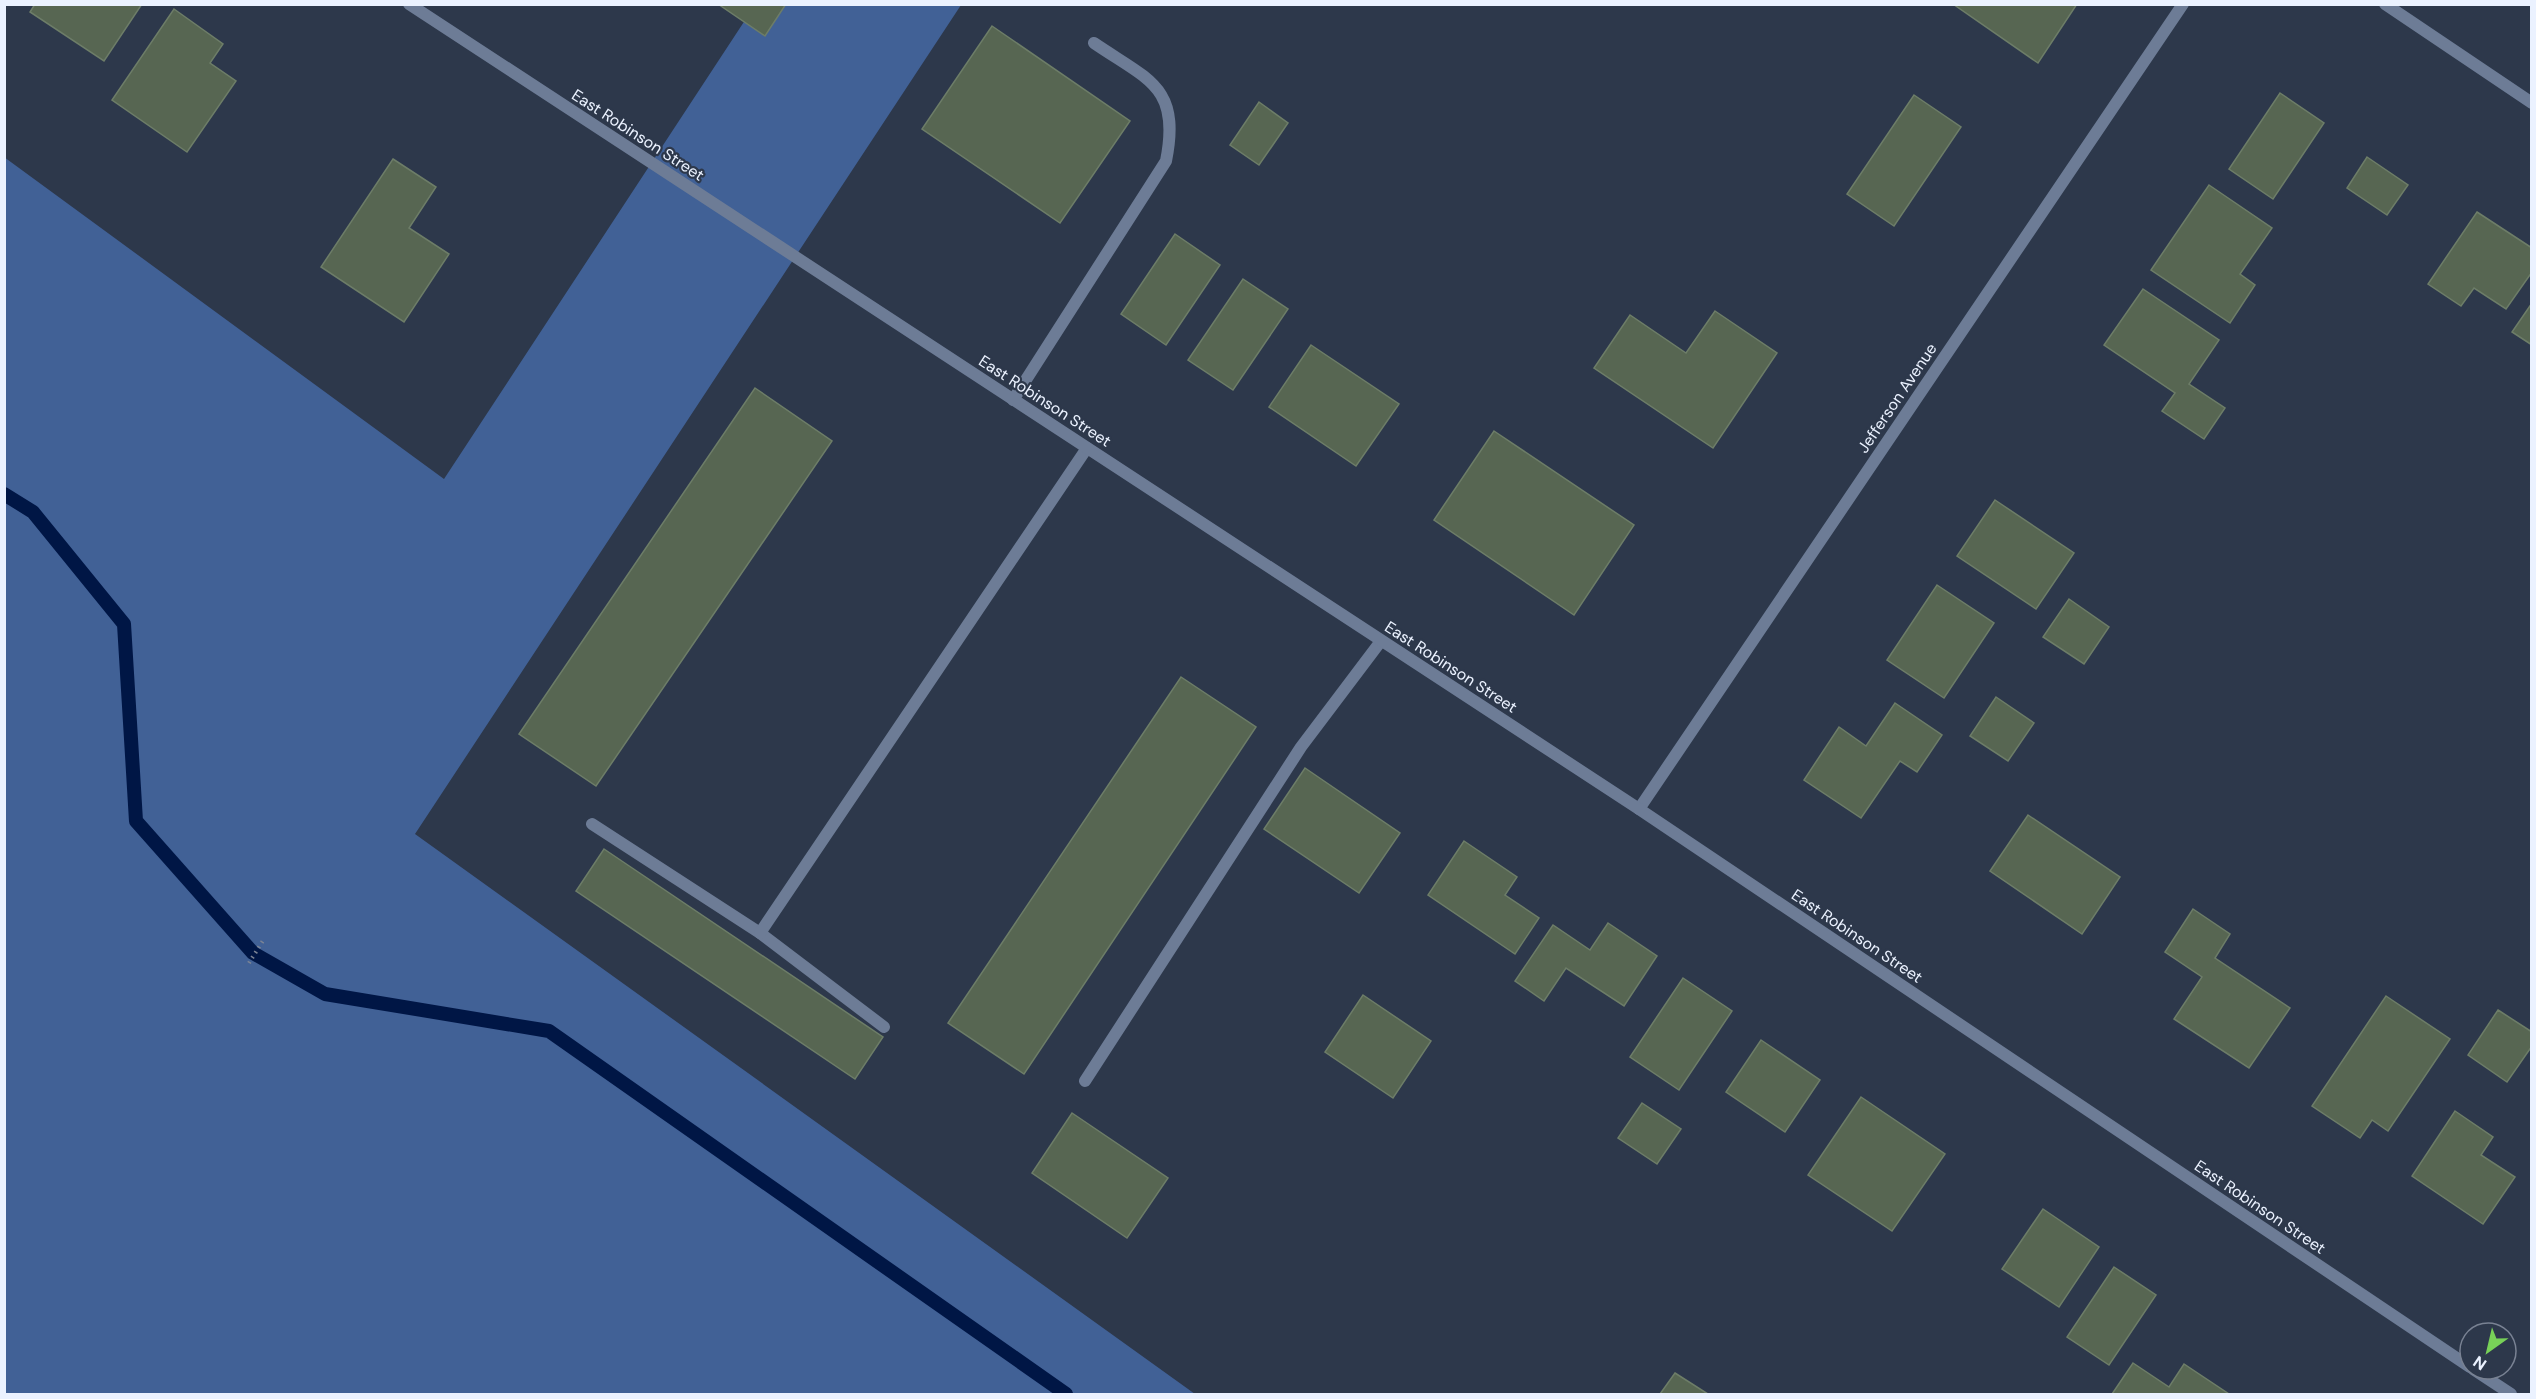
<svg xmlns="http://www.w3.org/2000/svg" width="2536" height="1399" viewBox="0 0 2536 1399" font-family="'DM Sans',sans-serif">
<rect width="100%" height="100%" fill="#2d384b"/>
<polygon fill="#416196" points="755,5 961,5 415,834 1195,1394 5,1394 4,157 444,479"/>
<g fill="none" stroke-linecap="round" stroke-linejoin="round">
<polyline stroke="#001645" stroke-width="14" points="4,494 33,512 124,624 136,821 253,953 325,994 549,1031 1066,1394"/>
</g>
<g fill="#576652" stroke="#6d7d68" stroke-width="1.5">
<polygon points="35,4 142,4 104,61 30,12"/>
<polygon points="718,4 786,4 765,36"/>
<polygon points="1953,4 2077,4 2038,63"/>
<polygon points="174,9 223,44 210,63 236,81 187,152 112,100"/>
<polygon points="992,26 1130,121 1060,223 922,129"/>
<polygon points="2280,93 2324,123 2273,199 2229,169"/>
<polygon points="1914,95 1961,127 1894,226 1847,194"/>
<polygon points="1259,102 1288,123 1259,165 1230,145"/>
<polygon points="2367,157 2408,185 2387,215 2347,188"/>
<polygon points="393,159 436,187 409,228 449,254 404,322 321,267"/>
<polygon points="2209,185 2272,228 2240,274 2255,285 2230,323 2151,270"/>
<polygon points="2477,212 2532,248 2532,272 2506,309 2474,288 2461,306 2428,284"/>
<polygon points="1175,234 1220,265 1166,345 1121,314"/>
<polygon points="1243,279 1288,309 1233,390 1188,360"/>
<polygon points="2143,289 2219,340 2189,384 2225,408 2204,439 2162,411 2175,393 2104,345"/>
<polygon points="2532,303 2532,345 2512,332"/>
<polygon points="1715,311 1777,353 1713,448 1594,368 1630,315 1686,353"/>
<polygon points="1311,345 1399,404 1356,466 1269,407"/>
<polygon points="755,388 832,441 596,786 519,734"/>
<polygon points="1494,431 1634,525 1574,615 1434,520"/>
<polygon points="1995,500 2074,553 2036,609 1957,556"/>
<polygon points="1937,585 1994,623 1944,698 1887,660"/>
<polygon points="2069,599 2109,627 2084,664 2043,637"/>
<polygon points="1181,677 1256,727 1024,1074 948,1023"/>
<polygon points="1996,697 2034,723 2008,761 1970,736"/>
<polygon points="1895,703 1942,735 1917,772 1900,761 1861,818 1804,780 1839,727 1866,746"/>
<polygon points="1305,768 1400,833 1359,893 1264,829"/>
<polygon points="2028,815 2120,877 2082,934 1990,871"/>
<polygon points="1464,841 1517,877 1505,895 1539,918 1515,954 1428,895"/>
<polygon points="604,849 883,1037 855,1079 576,891"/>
<polygon points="2193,909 2230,934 2215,958 2290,1008 2249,1068 2174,1019 2202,977 2165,952"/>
<polygon points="1608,923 1657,956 1624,1006 1566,968 1544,1001 1515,981 1553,925 1590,950"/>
<polygon points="1683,978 1732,1011 1679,1090 1630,1057"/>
<polygon points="1363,995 1431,1041 1393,1098 1325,1052"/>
<polygon points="2386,996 2450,1039 2388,1131 2372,1120 2360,1138 2312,1106"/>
<polygon points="2498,1010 2532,1032 2532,1046 2507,1082 2468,1055"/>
<polygon points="1761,1040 1820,1080 1785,1132 1726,1092"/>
<polygon points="1861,1097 1945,1154 1892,1231 1808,1175"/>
<polygon points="1642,1103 1681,1129 1657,1164 1618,1138"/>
<polygon points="2455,1111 2493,1137 2481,1155 2515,1177 2483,1224 2412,1176"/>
<polygon points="1072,1113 1168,1178 1127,1238 1032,1173"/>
<polygon points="2043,1209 2099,1247 2059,1307 2002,1269"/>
<polygon points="2114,1267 2156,1295 2109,1365 2067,1337"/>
<polygon points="2133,1363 2169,1387 2184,1364 2229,1394 2112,1394"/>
<polygon points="1675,1373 1708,1394 1660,1394"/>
</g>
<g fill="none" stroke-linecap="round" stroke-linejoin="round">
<polyline stroke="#7b8495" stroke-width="4" stroke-dasharray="1.5 4.5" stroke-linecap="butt" points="249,963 264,939"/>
<g stroke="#6d7c96" stroke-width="12">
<path d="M1013 400 1166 161C1181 86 1148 80 1094 43"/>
<polyline points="592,824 760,933 884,1027"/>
<polyline points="760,933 1087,448"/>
<polyline points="1085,1081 1301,747 1381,641"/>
</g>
<g stroke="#6d7c96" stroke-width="12">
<polyline points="2385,4 2532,103"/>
<polyline points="1639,809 2183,4"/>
</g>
<g stroke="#6d7c96" stroke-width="12">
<polyline points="409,4 1639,809 2470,1367"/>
<polyline points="2473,1369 2511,1394"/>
</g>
</g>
<g text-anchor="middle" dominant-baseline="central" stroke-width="4.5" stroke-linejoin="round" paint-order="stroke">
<g font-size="16" fill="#ebf2ff" stroke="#2d384b">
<text transform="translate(638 135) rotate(33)">East Robinson Street</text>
<text transform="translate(1897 398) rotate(-56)">Jefferson Avenue</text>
<text transform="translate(1045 401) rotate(33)">East Robinson Street</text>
<text transform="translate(1451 667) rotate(33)">East Robinson Street</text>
<text transform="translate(1857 936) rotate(34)">East Robinson Street</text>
<text transform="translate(2260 1207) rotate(34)">East Robinson Street</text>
</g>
</g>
<rect width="2536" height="1399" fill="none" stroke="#ebf2ff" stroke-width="12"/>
<g transform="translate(2488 1351) rotate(214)"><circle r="28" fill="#2d384b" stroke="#798293" stroke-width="1.5"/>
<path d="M0-4.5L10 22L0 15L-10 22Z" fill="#78d158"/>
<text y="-9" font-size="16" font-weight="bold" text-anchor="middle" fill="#ebf2ff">N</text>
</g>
</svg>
